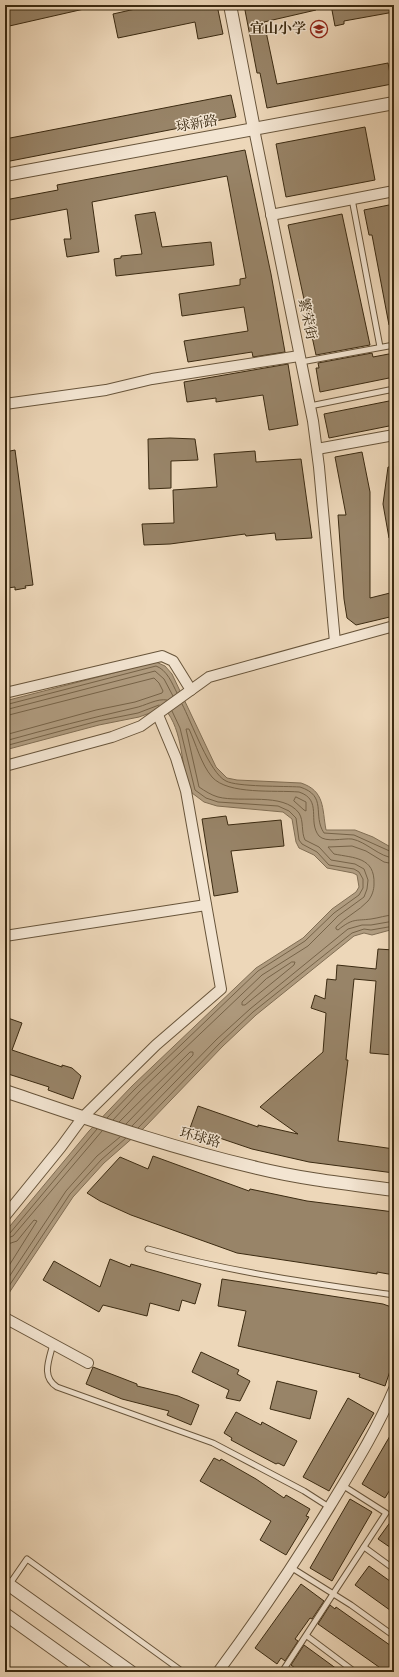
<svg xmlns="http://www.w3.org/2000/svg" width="399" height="1677" viewBox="0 0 399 1677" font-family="'Old Standard TT','Noto Serif SC',serif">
<rect width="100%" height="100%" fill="#edd7b9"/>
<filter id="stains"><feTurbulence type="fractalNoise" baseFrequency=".005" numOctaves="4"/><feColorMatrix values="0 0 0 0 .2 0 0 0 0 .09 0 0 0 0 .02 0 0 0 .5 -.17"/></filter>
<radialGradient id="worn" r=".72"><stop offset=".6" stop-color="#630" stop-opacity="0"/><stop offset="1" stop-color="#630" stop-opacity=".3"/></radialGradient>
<path fill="#b09c80" stroke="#816e54" d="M156 662 165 666 172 674 216 767 227 778 237 780 301 783C325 791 322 808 326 830H355L373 837 394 849V929L372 935 364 933 354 936 256 1015 223 1046 144 1128 104 1163 73 1197 5 1299V1232L89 1131 132 1086 256 968 303 938 332 909 356 892 359 887 357 875 353 873 327 868 314 855 299 848 296 842 292 819 283 812 217 806 204 802 192 793C179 766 185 732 164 708L139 717 99 725 5 750V701Z"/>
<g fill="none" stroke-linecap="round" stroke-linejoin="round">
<g stroke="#766348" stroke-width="1">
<path d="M182 704C191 721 210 774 226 781 237 787 284 786 300 787 328 796 312 815 324 833L354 835 394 853"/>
<path d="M5 705 156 666C167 670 172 683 177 693"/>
<polyline points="5,710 155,671 164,679 173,696"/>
<polyline points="5,716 154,678 159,683 163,691 162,693 135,702 96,710 5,735"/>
<path d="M5 741C48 729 91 718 134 708 145 706 157 698 167 700"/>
<polyline points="5,746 98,721 138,713 159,705"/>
<polygon points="296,797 306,802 306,811 304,810 294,801"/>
<path d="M394 864 384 862 366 851 352 846 328 847 334 854C354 858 375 857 374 884 374 890 372 896 368 901 359 911 345 917 336 927V929L338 930C353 918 355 921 371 919 379 918 386 915 394 915"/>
<polygon points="292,962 295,962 294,965 245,1005 242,1005 242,1002 266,979"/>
<polyline points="107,1118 135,1089 258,971 305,941 334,913 359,895 363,888 363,879 359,872 354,869 329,865 317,852 302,844 299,840 296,818 289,811 278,806 218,802 206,798 195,790 180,728 172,711"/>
<path d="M113 1120 139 1092 262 975 308 946 338 916 364 897 367 889 368 880 364 869 355 864 331 860 319 847 305 840C301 832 304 821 299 813 283 792 242 803 218 797 211 795 205 791 199 787L186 729H189C196 744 201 764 212 777 228 795 275 790 299 792 323 800 307 821 319 836 326 843 343 838 352 839 367 842 379 857 394 858"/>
<polyline points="119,1122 190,1052 193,1052 193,1055 126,1124"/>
<polyline points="132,1126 217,1039 250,1009 348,929 362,925 371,925 394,921"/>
<polyline points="138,1128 220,1043 253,1012 352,933 364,929 371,930 394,926"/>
<polyline points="5,1234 10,1233 97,1129"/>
<polyline points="5,1239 13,1236 102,1131"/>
<polyline points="5,1245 17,1241 34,1220 37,1221 5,1272"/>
<polyline points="5,1283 66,1191 97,1156 120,1137"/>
<polyline points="5,1292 70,1194 101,1160 126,1138"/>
</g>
</g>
<g fill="#988468" stroke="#3b2a11">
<polygon points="5,5 84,5 84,9 5,27"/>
<polygon points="153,5 217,5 223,34 198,39 195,22 118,38 113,14"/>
<polygon points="244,5 315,5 316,10 264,22 277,84 388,63 392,84 267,108 260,73 257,73"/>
<polygon points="331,5 341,5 341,9 361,5 394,5 394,12 344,21 344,24 335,26"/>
<polygon points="231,95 236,117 5,162 5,139"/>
<polygon points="365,127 375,180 286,197 276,144"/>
<polygon points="245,150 271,274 285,352 253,357 252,352 188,362 184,341 248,331 244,307 182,316 179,294 240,285 240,279 246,278 227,176 92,202 99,252 67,257 64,239 71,239 67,209 5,221 5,200 58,190 57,185"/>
<polygon points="394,204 394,324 389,325 372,235 369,235 364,210"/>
<polygon points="155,212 162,247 211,242 214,265 116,276 114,259 121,258 121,256 142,254 135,215"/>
<polygon points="342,214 370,345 316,355 288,225"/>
<polygon points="372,353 373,357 394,353 394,377 320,392 316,368 319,368 318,363"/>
<polygon points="288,364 298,425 269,430 263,395 216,402 216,398 187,402 184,382"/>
<polygon points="394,400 394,425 329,438 324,414"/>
<polygon points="170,438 195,439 198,460 171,461 171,488 149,489 148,439"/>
<polygon points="15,450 33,585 25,586 26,588 15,590 15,587 7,588 5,582 5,452"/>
<polygon points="255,451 256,462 301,459 312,538 276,540 275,533 246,536 245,534 170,544 144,545 142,524 174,523 173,490 217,487 214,454"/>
<polygon points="362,452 370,492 370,598 394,592 394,616 356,625 347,618 344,599 338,515 346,515 335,457"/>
<polygon points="388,467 394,467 394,538 389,538 383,504"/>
<polygon points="226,816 228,825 281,820 284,846 231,851 238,892 214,896 202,819"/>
<polygon points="378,949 394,950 393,1055 370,1053 376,981 354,979 346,1060 348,1060 338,1141 394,1149 394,1173 309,1162 252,1149 190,1128 198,1106 258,1127 258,1125 298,1134 260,1107 323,1052 326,1013 311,1008 315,995 325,999 327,979 336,980 337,965 376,969"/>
<polygon points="5,1017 22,1023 12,1050 62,1067 62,1065 72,1068 81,1076 73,1099 48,1090 49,1087 5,1073"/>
<polygon points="153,1156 249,1191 250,1189 307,1201 394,1212 394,1275 377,1272 377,1274 237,1253 131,1215 100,1201 87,1193 120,1157 148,1169"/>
<polygon points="110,1259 130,1267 131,1264 201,1284 195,1304 182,1300 179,1311 150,1303 147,1316 103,1305 99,1312 43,1280 54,1261 100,1287"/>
<polygon points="222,1279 383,1304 394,1308 394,1359 385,1386 359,1377 360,1374 238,1346 246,1311 218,1306"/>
<polygon points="201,1352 239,1370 237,1374 250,1381 240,1401 226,1398 229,1390 192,1372"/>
<polygon points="93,1367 137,1384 137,1386 178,1396 199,1405 191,1425 167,1415 169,1411 122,1399 86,1384"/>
<polygon points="277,1381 317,1391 310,1419 270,1409"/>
<polygon points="348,1398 374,1413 329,1491 303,1477"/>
<polygon points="236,1412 261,1425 262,1422 297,1441 284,1466 278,1463 276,1464 255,1453 231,1440 232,1438 224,1433"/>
<polygon points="394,1429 394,1483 385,1498 362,1484"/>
<polygon points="214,1458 220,1461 221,1459 256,1479 284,1498 286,1495 310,1509 306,1516 309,1517 286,1555 260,1540 271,1521 200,1481"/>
<polygon points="350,1499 372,1512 332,1581 310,1568"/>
<polygon points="394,1517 394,1550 378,1539"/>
<polygon points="369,1566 394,1584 394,1613 355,1585"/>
<polygon points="301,1584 324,1601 312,1619 310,1618 295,1639 298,1641 285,1661 281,1658 277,1664 255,1648"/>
<polygon points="330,1605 335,1609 336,1607 394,1648 394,1665 389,1672 386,1672 318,1624"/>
<polygon points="304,1645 341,1672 300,1672 291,1665"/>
</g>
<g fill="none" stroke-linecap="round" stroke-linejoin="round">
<g stroke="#68553b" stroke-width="7">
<g id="service">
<polyline points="352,199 380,347"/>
<polyline points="301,362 394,345"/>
<polyline points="310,406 394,389"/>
<path d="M148 1249C229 1272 311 1283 394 1295"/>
<path d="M53 1344C49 1360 41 1377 57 1387L213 1443 304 1491 329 1507"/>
<polyline points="364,1547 394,1569"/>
<polyline points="292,1568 351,1605 394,1636"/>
<polyline points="9,1585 27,1559 183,1672"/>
<polyline points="307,1636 355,1672"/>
<polyline points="282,1672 386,1513 342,1485"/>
</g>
</g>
<g stroke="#68553b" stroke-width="12">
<g id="minor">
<polyline points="254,129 313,421 319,467 335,642"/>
<polyline points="271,215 394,191"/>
<polyline points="5,404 106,390 152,379 299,356"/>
<polyline points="317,449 394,435"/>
<polyline points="5,693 162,656 173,661 191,690"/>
<polyline points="5,766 112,737 141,726 209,677 394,626"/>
<polyline points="5,936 206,905"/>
<polyline points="5,1216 61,1147 83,1117 156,1045 221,989 186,791 176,758 158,715"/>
<polyline points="5,1318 88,1363"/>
<path d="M218 1672C258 1618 295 1563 330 1506 353 1468 377 1430 394 1389"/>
</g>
</g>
<g stroke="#68553b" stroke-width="14">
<g id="tertiary">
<polyline points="230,5 254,129"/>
<polyline points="5,175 394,103"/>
<path d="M5 1091C88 1119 171 1148 257 1168 302 1179 348 1184 394 1190"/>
<polyline points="5,1582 131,1672"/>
<polyline points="5,1614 86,1672"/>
</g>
</g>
<use href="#service" stroke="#f3e5d2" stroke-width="5"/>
<use href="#minor" stroke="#f3e5d2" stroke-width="10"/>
<use href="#tertiary" stroke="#f3e5d2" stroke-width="12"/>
</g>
<defs>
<g id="school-ring" transform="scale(0.9)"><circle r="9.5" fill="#f3e5d2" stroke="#8f2418" stroke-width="1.5"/><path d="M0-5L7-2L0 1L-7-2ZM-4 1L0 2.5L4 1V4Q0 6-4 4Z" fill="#8f2418"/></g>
</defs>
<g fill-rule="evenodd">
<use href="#school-ring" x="319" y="29"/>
</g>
<g text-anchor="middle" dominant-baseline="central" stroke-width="3" stroke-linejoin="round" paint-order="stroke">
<g font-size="14" font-weight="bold" fill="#3b2a11" stroke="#f3e5d2" text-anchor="end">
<text x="306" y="29">宜山小学</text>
</g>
<g font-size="14" fill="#3b2a11" stroke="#f3e5d2">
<text transform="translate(197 124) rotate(-10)">球新路</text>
<text transform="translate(307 319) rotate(78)">繁荣街</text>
<text transform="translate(200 1138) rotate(15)">环球路</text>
</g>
</g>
<rect width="399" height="1677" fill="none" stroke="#edd7b9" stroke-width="20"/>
<rect x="6" y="6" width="387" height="1665" fill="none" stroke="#3b2a11" stroke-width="2"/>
<rect x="10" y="10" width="379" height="1657" fill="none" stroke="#3b2a11"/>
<rect width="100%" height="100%" filter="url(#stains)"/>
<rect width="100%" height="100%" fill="url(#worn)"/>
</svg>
